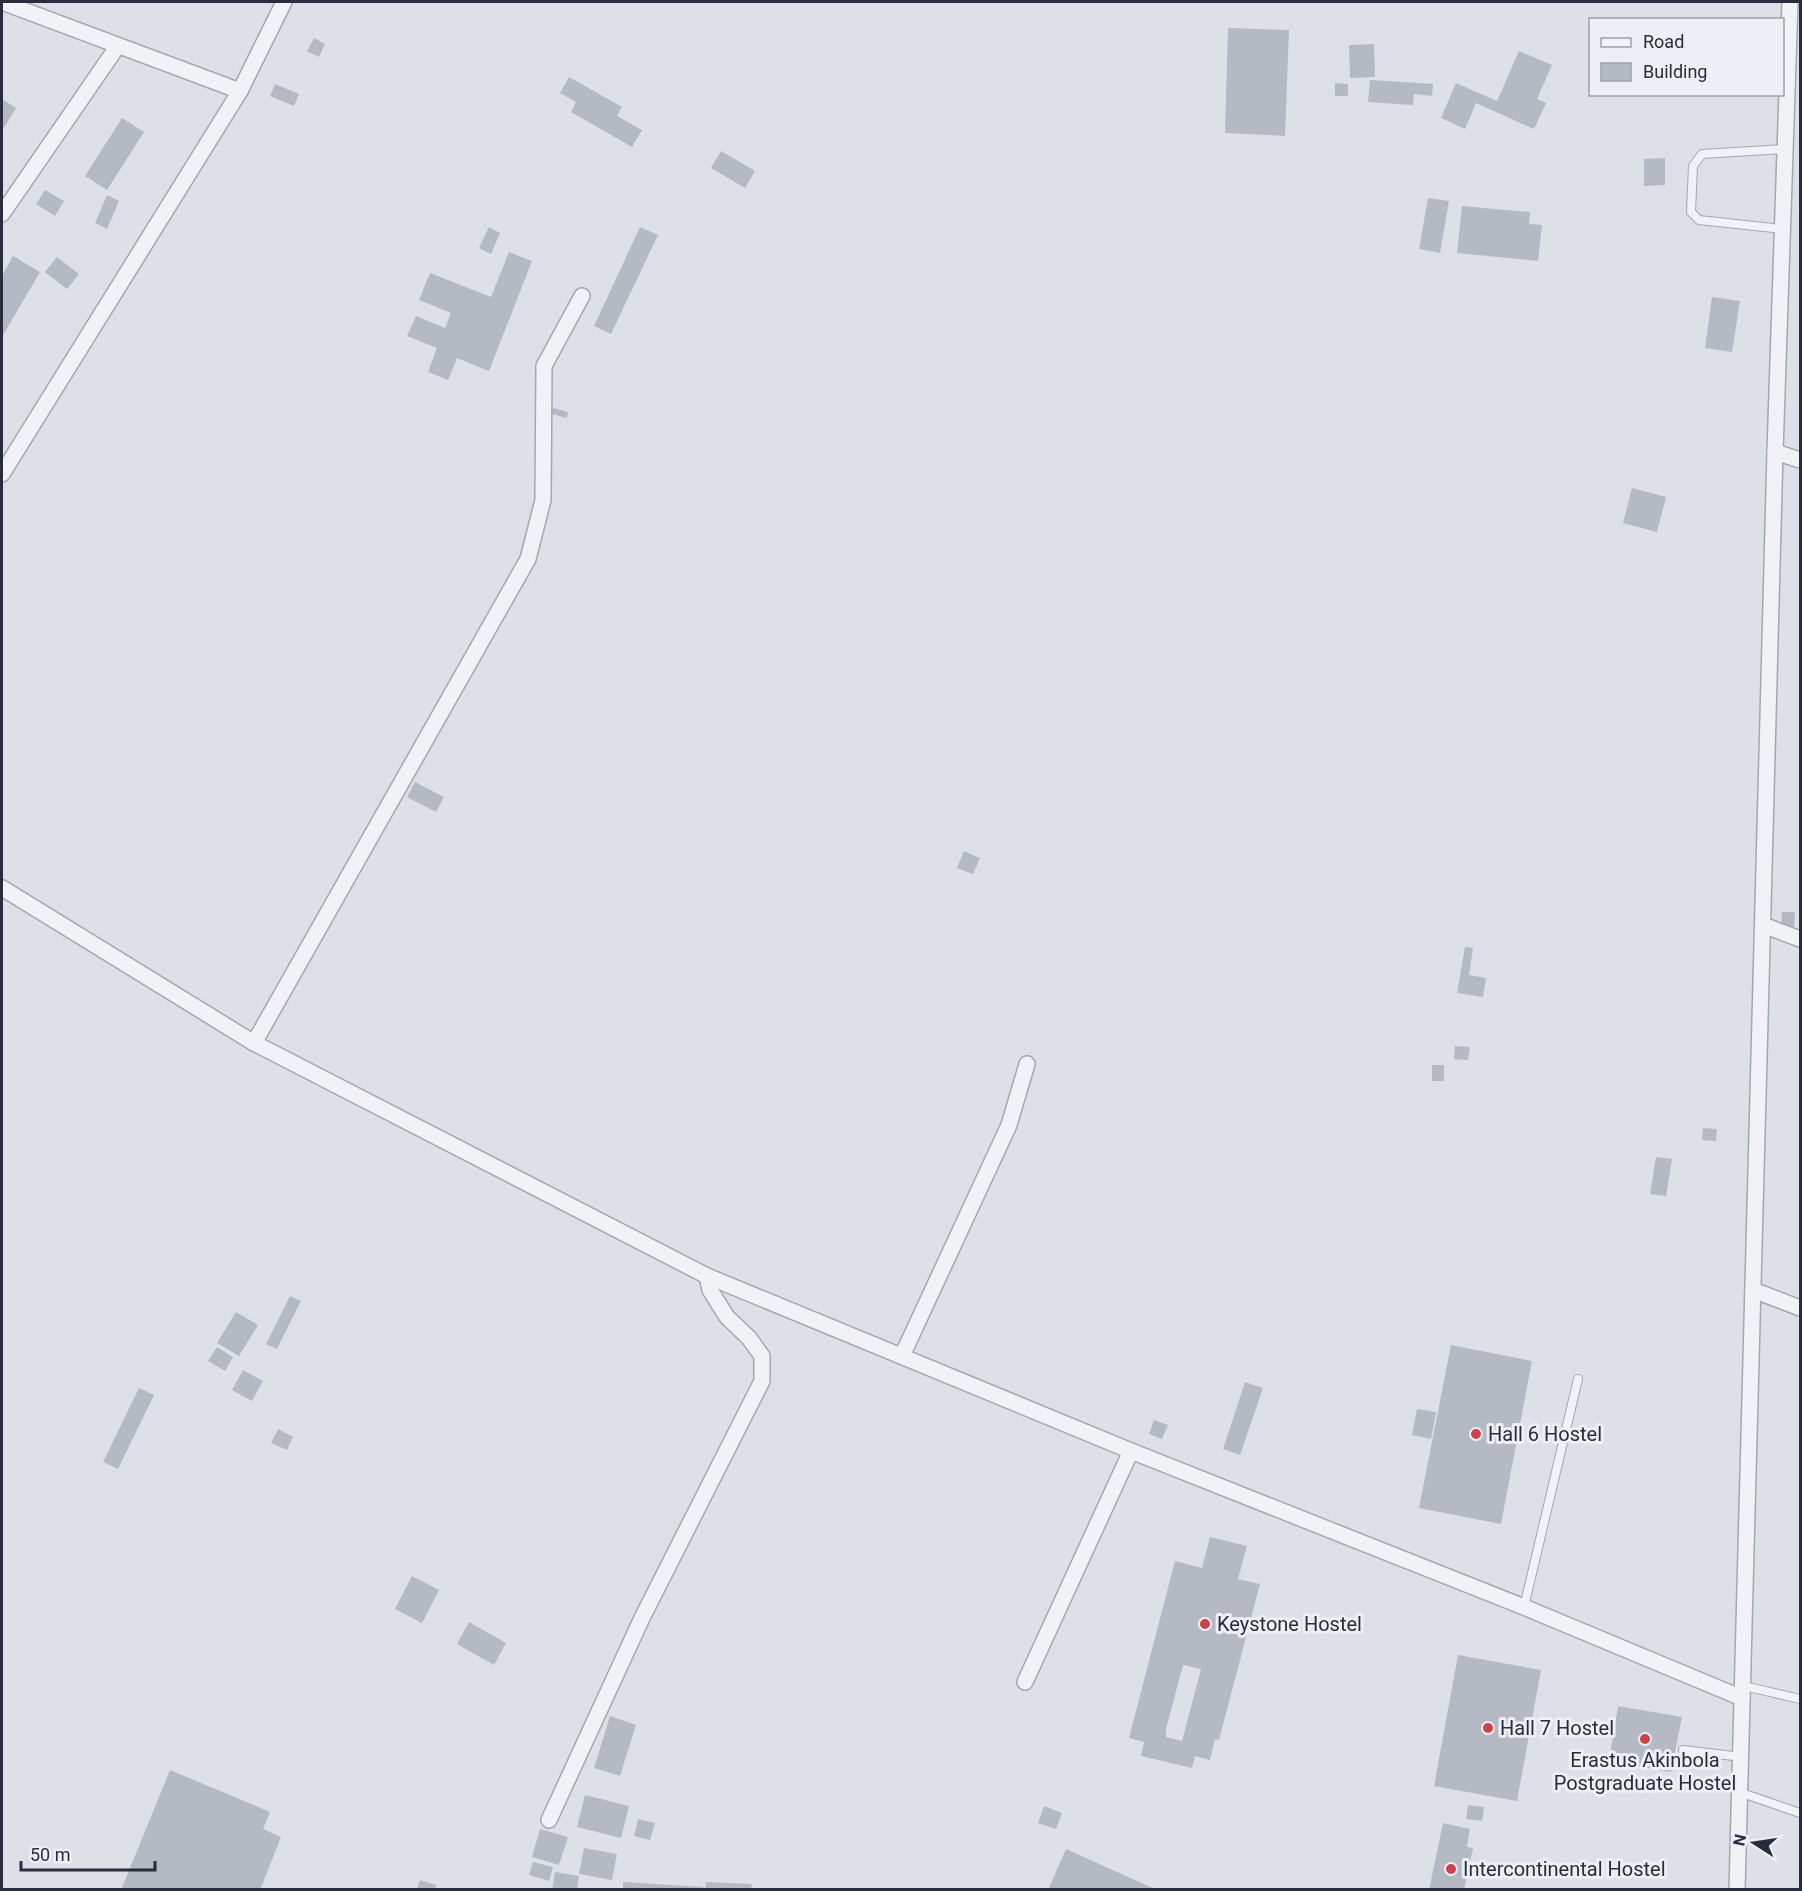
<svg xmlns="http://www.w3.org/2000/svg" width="1802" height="1891" viewBox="0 0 1802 1891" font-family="Roboto,sans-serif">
<rect width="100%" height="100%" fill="#dee0e7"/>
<g fill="#b5b9c4" fill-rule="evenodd">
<polygon points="1228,28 1289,30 1285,136 1225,133"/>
<polygon points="314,38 325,44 319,57 307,51"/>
<polygon points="1374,44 1375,77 1350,78 1349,45"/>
<polygon points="1519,51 1552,65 1537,99 1546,103 1534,129 1476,103 1465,129 1441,118 1456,83 1497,101"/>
<polygon points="569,77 622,107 617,116 642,130 632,147 571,112 576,102 560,93"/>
<polygon points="1370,80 1433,84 1432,96 1414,94 1413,105 1368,102"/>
<polygon points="1335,83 1348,84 1348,96 1335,96"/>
<polygon points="275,84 299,94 294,106 270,96"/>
<polygon points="2,99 16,108 2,131"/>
<polygon points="122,118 144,132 107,190 85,176"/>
<polygon points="721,151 755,171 745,188 711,168"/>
<polygon points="1665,158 1665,185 1644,186 1644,159"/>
<polygon points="45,190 64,201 55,216 36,204"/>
<polygon points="107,195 119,201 107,229 95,223"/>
<polygon points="1428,198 1449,201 1440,253 1419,249"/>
<polygon points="1462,206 1530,212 1529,224 1542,225 1538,261 1457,253"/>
<polygon points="489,227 500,233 491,254 479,248"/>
<polygon points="640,227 658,235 611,334 594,326"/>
<polygon points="509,252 532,261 489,371 457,358 448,380 428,372 437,348 407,336 416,316 445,328 451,313 419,300 430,273 491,297"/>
<polygon points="13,256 40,272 2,337 2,276"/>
<polygon points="57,257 79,274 67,289 45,272"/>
<polygon points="1712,297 1740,301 1732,352 1705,348"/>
<polygon points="553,408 568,412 567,418 552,414"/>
<polygon points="1632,488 1666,497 1657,532 1623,523"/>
<polygon points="415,782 444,797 436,812 407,797"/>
<polygon points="964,851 980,858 973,874 957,868"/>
<polygon points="1782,912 1795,912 1794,927 1781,927"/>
<polygon points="1465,947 1473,948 1469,975 1486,978 1483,997 1457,993"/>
<polygon points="1455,1046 1470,1047 1468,1060 1454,1059"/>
<rect x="1432" y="1065" width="12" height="16"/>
<polygon points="1703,1128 1717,1129 1716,1141 1702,1140"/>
<polygon points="1656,1157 1672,1159 1666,1196 1650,1194"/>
<polygon points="290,1296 301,1301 277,1349 266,1344"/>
<polygon points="236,1312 258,1325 239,1356 217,1343"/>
<polygon points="1451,1345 1532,1361 1501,1524 1419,1508"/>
<polygon points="217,1347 233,1357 225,1371 208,1361"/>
<polygon points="243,1370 263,1381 252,1401 232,1390"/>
<polygon points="1245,1382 1263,1388 1240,1455 1223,1449"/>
<polygon points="139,1388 154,1395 118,1469 103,1462"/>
<polygon points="1417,1409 1436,1412 1431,1439 1412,1435"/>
<polygon points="1154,1420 1168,1425 1162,1439 1149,1434"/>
<polygon points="278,1429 293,1437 287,1450 271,1443"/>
<path d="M1210 1537 1247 1546 1238 1579 1260 1584 1219 1740 1215 1739 1210 1760 1195 1756 1192 1768 1141 1756 1144 1742 1129 1738 1175 1561 1202 1568ZM1183 1665 1201 1669 1182 1741 1166 1737V1729Z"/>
<polygon points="412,1576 439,1590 422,1623 395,1609"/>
<polygon points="469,1622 506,1643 494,1665 457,1644"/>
<polygon points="1458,1655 1541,1670 1517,1801 1434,1786"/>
<polygon points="1618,1706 1682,1717 1671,1772 1609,1761"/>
<polygon points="610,1716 636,1725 620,1776 594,1768"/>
<polygon points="170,1770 270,1812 263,1829 281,1837 260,1890 121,1890"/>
<polygon points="585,1795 629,1806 621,1838 577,1827"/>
<polygon points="1468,1805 1484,1807 1482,1821 1466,1819"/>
<polygon points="1044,1806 1062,1813 1056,1829 1038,1823"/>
<polygon points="638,1819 655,1823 650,1840 634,1836"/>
<polygon points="1443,1823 1470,1829 1467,1847 1473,1848 1464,1890 1429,1890"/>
<polygon points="540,1829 568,1837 559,1865 532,1857"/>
<polygon points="584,1848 617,1854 612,1880 579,1874"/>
<polygon points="1066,1849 1157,1890 1048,1890"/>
<polygon points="533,1862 553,1867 549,1881 529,1875"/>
<polygon points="555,1872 579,1876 577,1890 552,1890"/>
<polygon points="420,1880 436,1885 435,1890 417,1890"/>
<polygon points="623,1882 703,1887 703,1890 623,1890"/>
<polygon points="706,1882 752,1884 751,1890 705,1890"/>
</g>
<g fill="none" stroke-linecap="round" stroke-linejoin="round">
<g stroke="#a3a7b1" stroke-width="10">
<g id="service">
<polyline points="1783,229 1699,220 1691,212 1693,166 1702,154 1785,149"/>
<polyline points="1524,1607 1578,1379"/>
<polyline points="1744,1686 1800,1699"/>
<polyline points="1683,1750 1742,1757"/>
<polyline points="1739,1792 1800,1813"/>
</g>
</g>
<g stroke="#a3a7b1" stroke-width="18">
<g id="minor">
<polyline points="2,2 240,91"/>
<polyline points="2,214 117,47"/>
<polyline points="1775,452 1800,460"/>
<polyline points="2,474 240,91 284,2"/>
<polyline points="2,888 254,1043 707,1276 1131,1451 1524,1607 1742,1698"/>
<polyline points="1763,925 1800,939"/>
<polyline points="254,1043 528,559 543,500 544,366 582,296"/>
<polyline points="1753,1290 1800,1308"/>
<polyline points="902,1356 1009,1125 1027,1064"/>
<polyline points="1025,1682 1131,1451"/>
<polyline points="549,1820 642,1618 762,1381 762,1356 749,1338 727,1317 710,1290 707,1276"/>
<polyline points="1737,1890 1775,452 1790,2"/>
</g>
</g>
<use href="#service" stroke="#f0f2f5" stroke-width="8"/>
<use href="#minor" stroke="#f0f2f5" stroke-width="15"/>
</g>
<g fill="#cb444d" stroke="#edeff5" stroke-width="2">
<circle cx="1476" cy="1434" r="6"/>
<circle cx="1205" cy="1624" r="6"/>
<circle cx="1488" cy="1728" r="6"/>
<circle cx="1645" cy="1739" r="6"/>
<circle cx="1451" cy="1869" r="6"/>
</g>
<g text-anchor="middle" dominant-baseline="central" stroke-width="6" stroke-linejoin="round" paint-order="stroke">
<g font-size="20" fill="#272d3d" stroke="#edeff5" text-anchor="start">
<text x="1488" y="1434">Hall 6 Hostel</text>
<text x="1217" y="1624">Keystone Hostel</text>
<text x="1500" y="1728">Hall 7 Hostel</text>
<text x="1645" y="1760" text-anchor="middle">Erastus Akinbola<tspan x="1645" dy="23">Postgraduate Hostel</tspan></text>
<text x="1463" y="1869">Intercontinental Hostel</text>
</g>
</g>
<rect width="1802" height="1891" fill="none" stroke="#272d3d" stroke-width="6"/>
<rect x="1589" y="18" width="195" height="78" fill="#edeff5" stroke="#9ea1ab" stroke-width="1.5"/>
<rect x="1601" y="38" width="30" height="9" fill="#f0f2f5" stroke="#9ea1ab" stroke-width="1.5"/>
<text x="1643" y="48" font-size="18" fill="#272d3d">Road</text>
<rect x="1601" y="63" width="30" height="18" fill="#b5b9c4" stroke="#9ea1ab" stroke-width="1.5"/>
<text x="1643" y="78" font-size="18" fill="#272d3d">Building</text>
<g transform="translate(1754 1843) rotate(282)" stroke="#edeff5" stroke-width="4.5" paint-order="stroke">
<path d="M0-4.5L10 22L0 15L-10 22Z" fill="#272d3d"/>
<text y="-9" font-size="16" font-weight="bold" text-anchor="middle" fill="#272d3d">N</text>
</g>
<path d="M21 1861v9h134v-9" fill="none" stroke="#272d3d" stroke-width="3"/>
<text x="30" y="1861" font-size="18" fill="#272d3d" stroke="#edeff5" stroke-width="4.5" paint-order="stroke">50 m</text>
</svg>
